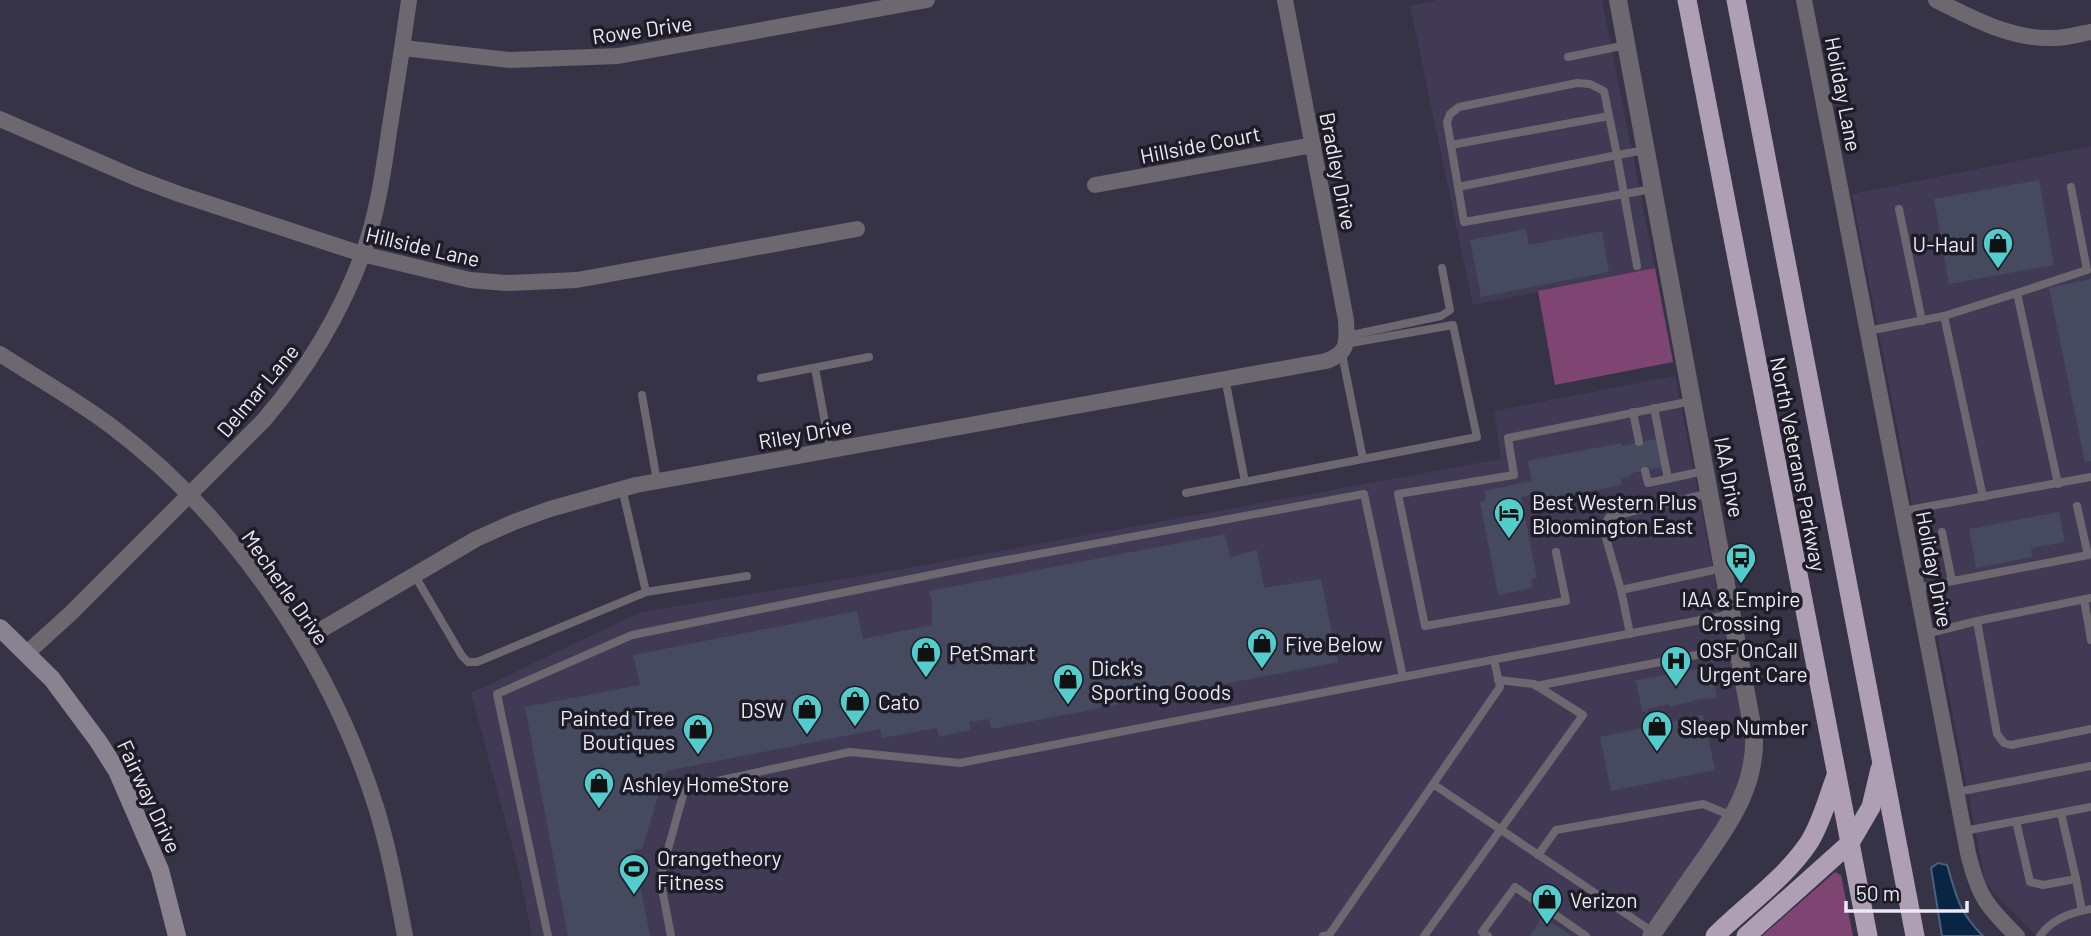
<svg xmlns="http://www.w3.org/2000/svg" width="2091" height="936" viewBox="0 0 2091 936" font-family="Barlow,sans-serif">
<rect width="100%" height="100%" fill="#373347"/>
<g fill="#413a55">
<polygon points="1439,0 1602,0 1655,268 1473,305 1410,6"/>
<polygon points="2091,146 2091,936 2037,936 1992,891 1985,880 1852,194"/>
<polygon points="1675,376 1746,738 1744,764 1737,793 1725,815 1639,936 532,936 518,867 471,693 641,612 875,574 1501,459 1494,411"/>
</g>
<g fill="#7e4572">
<polygon points="1655,268 1673,362 1555,385 1538,291"/>
<polygon points="1835,872 1841,875 1853,936 1762,936"/>
</g>
<path fill="#092545" stroke="#4d607a" stroke-width="2" d="M1938 863 1947 865C1957 897 1958 911 1983 936H1942L1931 868Z"/>
<g fill="#454a5f">
<polygon points="2039,180 2054,265 1949,284 1934,199"/>
<polygon points="1526,229 1529,245 1602,231 1609,272 1481,297 1470,240"/>
<polygon points="2091,279 2091,461 2085,462 2049,288"/>
<polygon points="1657,439 1663,467 1632,473 1629,477 1621,478 1622,485 1535,502 1533,494 1521,497 1537,578 1531,579 1533,588 1498,595 1480,502 1486,500 1484,491 1532,481 1528,461 1621,443 1622,446"/>
<polygon points="2059,512 2065,542 2031,548 2033,557 1976,568 1969,529"/>
<polygon points="1225,534 1230,557 1257,550 1264,588 1321,579 1338,662 991,729 989,719 969,722 971,730 939,737 937,728 882,738 880,729 666,771 642,849 633,850 650,936 568,936 525,707 640,685 633,655 857,611 863,639 932,625 932,604 929,591"/>
<polygon points="1711,667 1717,698 1709,699 1709,697 1670,707 1669,704 1648,709 1648,711 1642,712 1636,680"/>
<polygon points="1703,715 1715,770 1611,791 1600,737"/>
<polygon points="1542,917 1572,936 1530,936"/>
</g>
<g fill="none" stroke-linecap="round" stroke-linejoin="round">
<g stroke="#6d6770" stroke-width="8">
<polyline points="1568,57 1626,45"/>
<polyline points="1451,145 1609,116"/>
<polyline points="1458,187 1617,155 1624,194 1464,222 1447,122 1450,114 1459,107 1577,83 1590,84 1604,91 1617,155 1646,150"/>
<polyline points="1899,209 1922,321"/>
<polyline points="1637,266 1624,194 1652,189"/>
<polyline points="1944,316 1983,497"/>
<polyline points="1868,331 1944,316 2017,293"/>
<polyline points="1347,336 1441,316 1450,310 1442,268"/>
<polyline points="1342,354 1363,459"/>
<polyline points="815,368 830,450"/>
<polyline points="761,378 869,357"/>
<polyline points="1225,378 1245,482"/>
<polyline points="642,395 657,481"/>
<polyline points="1654,408 1668,479"/>
<polyline points="1633,412 1639,442"/>
<polyline points="1645,471 1648,483 1704,471"/>
<polyline points="2058,484 2017,293 2087,270 2071,187"/>
<polyline points="622,488 646,592"/>
<polyline points="1186,493 1477,437 1453,325 1345,344"/>
<polyline points="1710,493 1609,517 1603,528 1621,590 1723,568"/>
<polyline points="1903,511 2091,477"/>
<polyline points="1942,532 1952,581"/>
<polyline points="1556,552 1566,601 1425,626 1398,494 1514,475 1508,438 1692,401"/>
<polyline points="415,576 462,656 468,662 477,662 646,592 747,576"/>
<polyline points="1917,588 2088,555 2077,506"/>
<polyline points="1621,590 1630,634"/>
<polyline points="2084,599 2091,640"/>
<polyline points="1977,621 2091,598"/>
<polyline points="1926,634 1977,621 1997,734 2004,743 2011,745 2091,729"/>
<polyline points="1536,686 1738,647"/>
<polyline points="1433,784 1653,932"/>
<polyline points="1957,792 2091,766"/>
<polyline points="2016,821 2030,882 2043,885 2076,879 2061,813"/>
<polyline points="1964,831 2091,807"/>
<polyline points="1538,855 1556,830 1703,804 1732,816"/>
<polyline points="2076,879 2082,911"/>
<polyline points="548,936 497,694 632,635 990,563 1364,494 1403,677 1732,614"/>
<polyline points="671,936 660,878 685,788 850,752 960,763 1403,677"/>
<polyline points="1323,936 1329,935 1500,687 1494,660"/>
<polyline points="1424,936 1583,715 1534,684 1498,680"/>
<polyline points="1488,936 1482,932 1515,887 1586,936"/>
<path d="M2040 936C2051 920 2072 912 2091 909"/>
</g>
<g stroke="#6d6770" stroke-width="16">
<path d="M1804 0 1968 853C1978 895 1986 906 2017 936"/>
<path d="M1936 0C1972 18 2012 40 2054 38 2066 38 2079 34 2091 32"/>
<polyline points="403,48 510,60 618,56 927,0"/>
<polyline points="0,119 136,178 179,194 362,254 470,280 506,283 577,280 857,229"/>
<polyline points="1095,185 1313,145"/>
<path d="M0 354C37 378 76 400 111 426 234 518 330 661 376 807 389 849 397 893 405 936"/>
<path d="M302 641 476 539 514 522 550 509 636 485 1326 361C1349 353 1347 342 1346 320L1285 0"/>
<path d="M27 653 71 613 264 420C306 371 339 317 362 256 377 216 383 174 389 132 396 88 403 44 409 0"/>
</g>
<path stroke="#6d6770" stroke-width="18" d="M1618 0 1754 736C1756 787 1729 824 1701 864 1684 888 1668 912 1651 936"/>
<polyline stroke="#8b8290" stroke-width="18" points="0,628 52,679 98,741 117,771 160,870 177,936"/>
<g stroke="#ae9fb4" stroke-width="19">
<polyline points="1687,0 1868,936"/>
<polyline points="1736,0 1915,936"/>
<path d="M1715 936C1746 905 1786 878 1810 841 1822 821 1828 797 1836 776"/>
<polyline points="1746,936 1850,843 1871,807 1880,769"/>
</g>
</g>
<defs>
<g id="shop-pin" transform="scale(1.575)"><path d="M0 17L-7.5 6A9.5 9.5 0 1 1 7.5 6Z" fill="#53cdcb" stroke="#1e1c26"/><path d="M-5-2.5h2.3a2.7 3.5 0 0 1 5.4 0H5L5.5 6h-11ZM-1.5-2.5h3a1.5 2.3 0 0 0-3 0Z" fill="#111"/></g>
<g id="hotel-pin" transform="scale(1.575)"><path d="M0 17L-7.5 6A9.5 9.5 0 1 1 7.5 6Z" fill="#53cdcb" stroke="#1e1c26"/><path d="M-6-4.5h1.5V1H6V5H4.5V3h-9V5H-6ZM-4 0a1.8 1.8 0 1 1 3.6 0ZM.5 0V-2.5h3Q6-2.5 6 0Z" fill="#111"/></g>
<g id="bus-pin" transform="scale(1.575)"><path d="M0 17L-7.5 6A9.5 9.5 0 1 1 7.5 6Z" fill="#53cdcb" stroke="#1e1c26"/><path d="M-5-6H5V4H4V6H2V4H-2V6H-4V4H-5ZM-3.5-4V0h7V-4ZM-3.5 1.2v1.5H-2V1.2ZM2 1.2v1.5H3.5V1.2Z" fill="#111"/></g>
<g id="hospital-pin" transform="scale(1.575)"><path d="M0 17L-7.5 6A9.5 9.5 0 1 1 7.5 6Z" fill="#53cdcb" stroke="#1e1c26"/><path d="M-5-5h3v3.5h4V-5h3V5h-3V1.5h-4V5h-3Z" fill="#111"/></g>
<g id="stadium-pin" transform="scale(1.575)"><path d="M0 17L-7.5 6A9.5 9.5 0 1 1 7.5 6Z" fill="#53cdcb" stroke="#1e1c26"/><path d="M0-5a6.5 5 0 1 0 0 10a6.5 5 0 1 0 0-10ZM-3.5-1.8h7v3.6h-7Z" fill="#111"/></g>
</defs>
<g fill-rule="evenodd">
<use href="#shop-pin" x="1998" y="243"/>
<use href="#hotel-pin" x="1509" y="513"/>
<use href="#bus-pin" x="1741" y="558"/>
<use href="#shop-pin" x="1262" y="643"/>
<use href="#shop-pin" x="926" y="652"/>
<use href="#hospital-pin" x="1676" y="661"/>
<use href="#shop-pin" x="1068" y="679"/>
<use href="#shop-pin" x="855" y="701"/>
<use href="#shop-pin" x="807" y="709"/>
<use href="#shop-pin" x="1657" y="726"/>
<use href="#shop-pin" x="698" y="729"/>
<use href="#shop-pin" x="599" y="783"/>
<use href="#stadium-pin" x="634" y="869"/>
<use href="#shop-pin" x="1547" y="899"/>
</g>
<g text-anchor="middle" dominant-baseline="central" stroke-width="7" stroke-linejoin="round" paint-order="stroke">
<g font-size="21" fill="#eceaf7" stroke="#1e1c26">
<text transform="translate(642 29) rotate(-8)">Rowe Drive</text>
<text transform="translate(1844 94) rotate(79)">Holiday Lane</text>
<text transform="translate(1200 144) rotate(-11)">Hillside Court</text>
<text transform="translate(1339 171) rotate(79)">Bradley Drive</text>
<text transform="translate(423 246) rotate(13)">Hillside Lane</text>
<text transform="translate(257 390) rotate(-50)">Delmar Lane</text>
<text transform="translate(805 433) rotate(-10)">Riley Drive</text>
<text transform="translate(1799 464) rotate(79)">North Veterans Parkway</text>
<text transform="translate(1730 477) rotate(79)">IAA Drive</text>
<text transform="translate(1935 569) rotate(79)">Holiday Drive</text>
<text transform="translate(286 587) rotate(55)">Mecherle Drive</text>
<text transform="translate(150 796) rotate(65)">Fairway Drive</text>
</g>
<g font-size="21" fill="#eceaf7" stroke="#1e1c26" text-anchor="start">
<text x="1975" y="243" text-anchor="end">U-Haul</text>
<text x="1532" y="501">Best Western Plus<tspan x="1532" dy="24">Bloomington East</tspan></text>
<text x="1741" y="598" text-anchor="middle">IAA &amp; Empire<tspan x="1741" dy="24">Crossing</tspan></text>
<text x="1285" y="643">Five Below</text>
<text x="1699" y="649">OSF OnCall<tspan x="1699" dy="24">Urgent Care</tspan></text>
<text x="949" y="652">PetSmart</text>
<text x="1091" y="667">Dick's<tspan x="1091" dy="24">Sporting Goods</tspan></text>
<text x="878" y="701">Cato</text>
<text x="784" y="709" text-anchor="end">DSW</text>
<text x="675" y="717" text-anchor="end">Painted Tree<tspan x="675" dy="24">Boutiques</tspan></text>
<text x="1680" y="726">Sleep Number</text>
<text x="622" y="783">Ashley HomeStore</text>
<text x="657" y="857">Orangetheory<tspan x="657" dy="24">Fitness</tspan></text>
<text x="1570" y="899">Verizon</text>
</g>
</g>
<path d="M1846 901v10h121v-10" fill="none" stroke="#eceaf7" stroke-width="3.5"/>
<text x="1856" y="901" font-size="21" fill="#eceaf7" stroke="#1e1c26" stroke-width="5" paint-order="stroke">50 m</text>
</svg>
